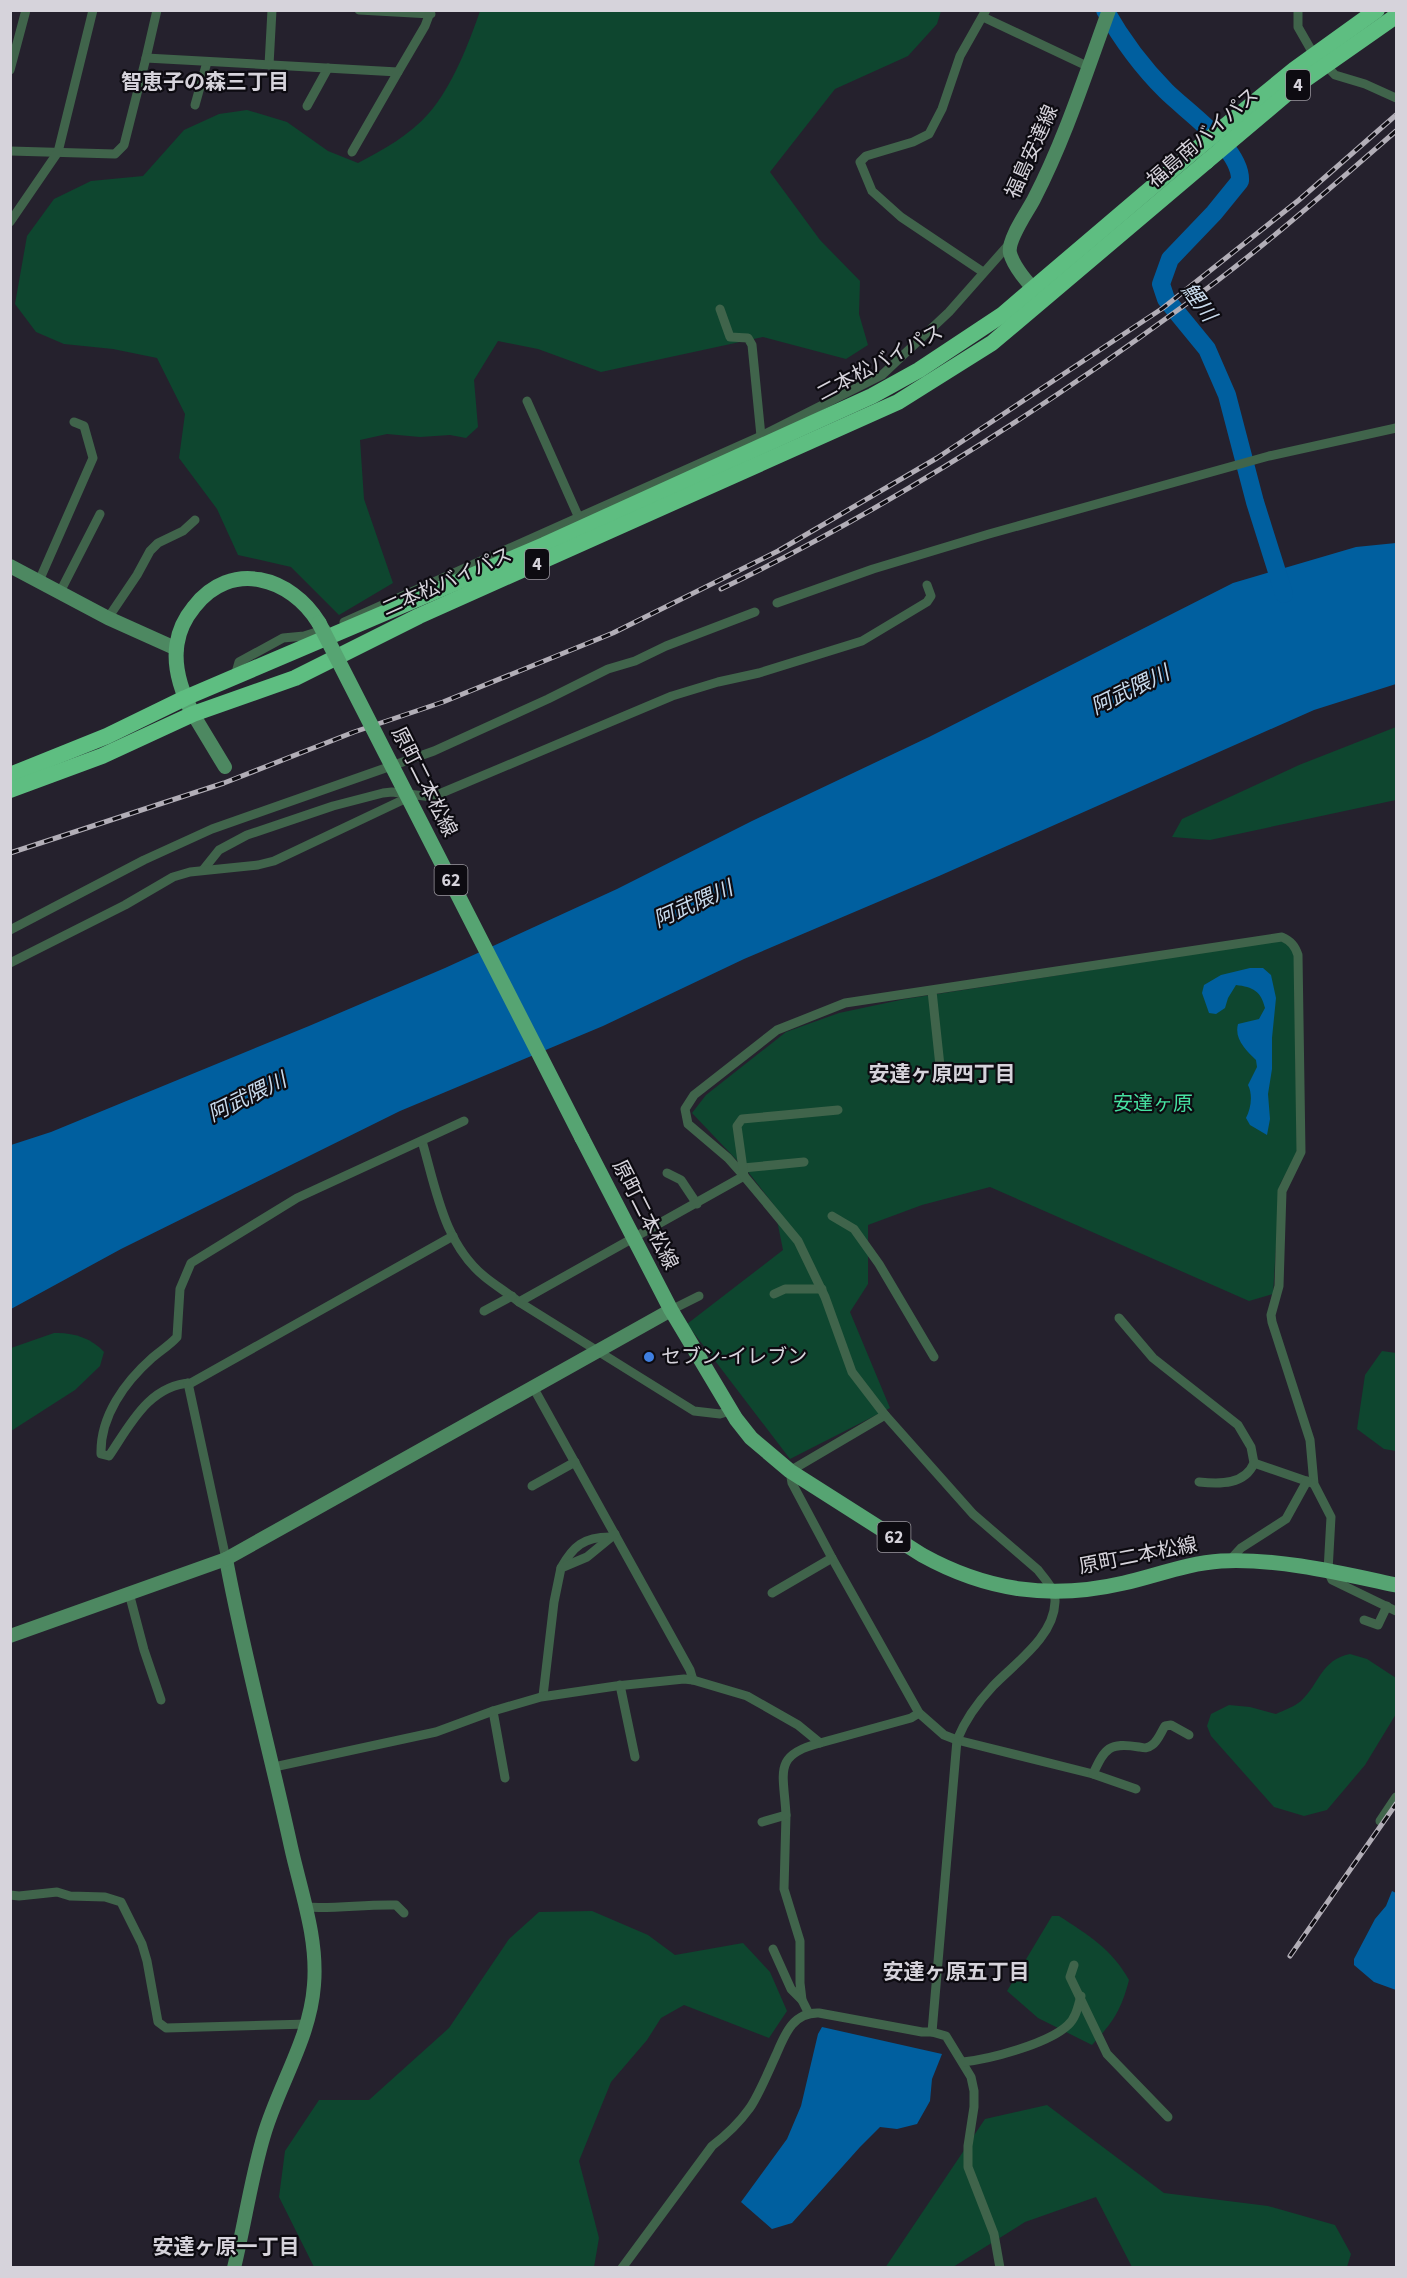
<svg xmlns="http://www.w3.org/2000/svg" width="1407" height="2278" viewBox="0 0 1407 2278" font-family="'Source Sans 3','Noto Sans JP',sans-serif">
<rect width="100%" height="100%" fill="#25212d"/>
<g fill="#0e462f">
<path d="M480 11H941L937 24 908 56 835 89 770 172 820 240 860 281 859 314 868 345 846 359 763 337 601 372 538 349 498 341 474 380 478 427 466 438 450 435 420 437 387 434 360 440 364 499 393 583 339 615 291 567 238 555 217 509 179 458 185 414 157 358 113 349 64 344 36 332 15 304 27 236 54 199 91 181 143 176 184 130 219 114 247 110 287 122 328 151 358 163C383 150 410 135 429 113 452 87 469 43 480 11Z"/>
<polygon points="1396,727 1396,800 1210,840 1172,837 1182,819 1299,765"/>
<polygon points="1279,941 1286,943 1294,952 1297,1149 1296,1156 1280,1184 1273,1294 1249,1301 990,1187 922,1205 868,1225 868,1284 850,1312 890,1408 790,1459 687,1324 783,1250 774,1205 749,1173 692,1113 706,1095 786,1032 839,1013 905,999"/>
<path d="M54 1333C72 1332 92 1338 104 1352L100 1366 75 1390 11 1431V1348Z"/>
<polygon points="1382,1351 1396,1353 1396,1451 1384,1449 1357,1429 1365,1375"/>
<path d="M1350 1654 1367 1659 1396 1678V1714L1365 1765 1327 1810 1304 1816 1274 1807 1211 1736 1207 1726 1211 1714 1229 1705 1250 1707 1276 1714C1284 1710 1294 1707 1301 1701 1320 1683 1321 1660 1350 1654Z"/>
<polygon points="592,1911 648,1935 675,1955 743,1943 770,1972 787,2011 769,2038 684,2005 661,2018 647,2040 611,2082 579,2161 599,2238 594,2267 314,2267 279,2197 285,2151 319,2100 369,2100 449,2028 509,1939 539,1912"/>
<path d="M1052 1916H1059C1087 1934 1113 1950 1129 1980 1121 2011 1113 2022 1092 2045L1038 2018 1007 1991Z"/>
<polygon points="1047,2105 1164,2193 1268,2206 1335,2225 1351,2254 1347,2267 1132,2267 1096,2197 1025,2222 953,2267 885,2268 985,2119"/>
</g>
<g fill="#005f9f">
<polygon points="1396,543 1396,684 1314,710 939,876 744,959 603,1026 400,1111 121,1249 11,1309 11,1145 51,1132 309,1026 445,968 617,889 752,821 929,737 1233,583 1356,547"/>
<path d="M1250 968H1263L1271 975 1276 998 1272 1038V1069L1268 1094 1270 1119 1267 1135 1250 1125 1246 1118C1251 1108 1253 1095 1248 1085L1257 1067 1256 1060C1246 1050 1234 1039 1238 1024L1259 1019 1265 1008C1261 991 1253 987 1236 985L1228 998 1225 1008 1216 1014 1209 1013 1202 993 1204 985 1221 975Z"/>
<polygon points="1392,1891 1396,1893 1396,1990 1374,1982 1354,1965 1354,1959 1375,1919 1386,1906"/>
<polygon points="822,2027 942,2054 932,2079 930,2101 917,2124 897,2129 880,2127 860,2147 792,2223 772,2229 741,2202 787,2139 801,2106 818,2034"/>
</g>
<g fill="none" stroke-linecap="round" stroke-linejoin="round">
<path stroke="#005f9f" stroke-width="18" d="M1105 10C1122 40 1142 67 1166 91 1187 112 1242 149 1240 181L1214 213 1170 259 1161 284 1166 299 1207 349 1227 395 1255 502 1284 594"/>
<g stroke="#40644b" stroke-width="9">
<polyline points="359,10 431,14"/>
<polyline points="1298,10 1298,27 1310,48 1335,75 1365,84 1396,98"/>
<polyline points="983,17 1089,67"/>
<polyline points="146,58 157,10"/>
<polyline points="269,65 272,10"/>
<polyline points="10,70 26,10"/>
<polyline points="195,105 207,62"/>
<polyline points="307,106 328,68"/>
<polyline points="10,151 115,154 124,145 146,58 398,72 425,26 431,10"/>
<polyline points="352,152 398,72"/>
<polyline points="10,222 58,152 93,10"/>
<polyline points="983,272 901,217 872,191 860,162 866,156 913,142 929,134 942,109 960,56 986,10"/>
<polyline points="720,309 730,337 748,338 752,345 761,436"/>
<polyline points="527,401 579,518"/>
<polyline points="39,581 93,458 84,426 74,422"/>
<polyline points="60,592 100,514"/>
<polyline points="777,603 873,569 989,534 1269,456 1396,428"/>
<polyline points="108,618 137,575 150,551 158,543 183,531 195,520"/>
<polyline points="344,622 761,436 882,375 949,312 1011,242"/>
<polyline points="235,676 239,662 283,638 304,636 326,629"/>
<polyline points="203,870 219,850 247,835 333,806 383,793 392,792 432,797 672,696 718,682 759,673 862,641 927,602 931,596 927,585"/>
<polyline points="10,930 144,860 212,829 434,751 548,699 608,669 635,661 666,646 755,612"/>
<polyline points="10,963 125,905 173,877 190,872 258,865 274,861 409,797"/>
<polyline points="932,991 940,1066"/>
<path d="M422 1141C436 1189 444 1244 485 1277 496 1286 508 1293 519 1302"/>
<polyline points="743,1168 804,1162"/>
<polyline points="667,1173 681,1180 697,1204"/>
<polyline points="832,1216 854,1229 879,1264 934,1357"/>
<path d="M453 1236 191 1383C149 1385 130 1425 109 1456L101 1454C100 1416 125 1382 152 1358 160 1351 170 1345 177 1337L180 1289 191 1263 297 1198 464 1121"/>
<polyline points="774,1294 785,1289 822,1289"/>
<polyline points="671,1310 699,1296"/>
<polyline points="484,1311 512,1296"/>
<path d="M1119 1318 1153 1358 1238 1425 1251 1447 1254 1463C1245 1485 1220 1484 1199 1482"/>
<polyline points="188,1383 226,1559"/>
<polyline points="533,1387 690,1670 693,1680"/>
<path d="M730 1411 720 1414 694 1411 519 1302 744 1176 728 1158 688 1124 685 1109 694 1095 777 1030 845 1003 1282 937C1291 941 1295 946 1298 955L1301 1152 1282 1191 1279 1286 1271 1315 1272 1322 1310 1440 1314 1484 1331 1517 1328 1571 1332 1580 1396 1611"/>
<polyline points="885,1415 790,1471 792,1483 832,1558 919,1713 944,1735 957,1740 1093,1774 1136,1789"/>
<polyline points="1254,1463 1312,1483"/>
<polyline points="532,1486 575,1462"/>
<polyline points="1229,1561 1241,1548 1286,1519 1307,1481"/>
<path d="M561 1568C573 1546 584 1537 610 1537"/>
<polyline points="129,1593 144,1650 161,1700"/>
<polyline points="772,1593 832,1558"/>
<polyline points="1364,1620 1378,1625 1387,1606"/>
<polyline points="620,1685 635,1757"/>
<polyline points="543,1696 554,1602 561,1568 587,1557 615,1534"/>
<polyline points="493,1711 505,1778"/>
<polyline points="274,1767 436,1732 493,1711 541,1697 616,1686 684,1679 693,1680 747,1696 798,1725 820,1743 911,1718 919,1713"/>
<path d="M1093 1774C1105 1748 1109 1742 1139 1747 1144 1748 1147 1749 1152 1745 1158 1741 1161 1732 1165 1726L1171 1725 1189 1735"/>
<polyline points="786,1815 784,1889 800,1941 800,1983 802,2000 808,2012"/>
<polyline points="1380,1821 1396,1797"/>
<path d="M762 1822 786 1815C784 1773 772 1755 820 1743"/>
<polyline points="10,1895 19,1896 57,1892 70,1896 105,1897 121,1902 142,1944 147,1961 158,2022 166,2028 308,2024"/>
<path d="M305 1907C336 1909 365 1904 396 1905L404 1913"/>
<polyline points="773,1949 791,1989 802,2000"/>
<polyline points="1074,1965 1070,1977 1107,2054 1168,2117"/>
<polyline points="932,2032 946,2036 971,2077 974,2091 974,2107 968,2146 968,2167 994,2234 1000,2268"/>
<path d="M963 2062C990 2059 1048 2044 1068 2025 1076 2018 1078 2006 1081 1996"/>
<path d="M622 2268 712 2146C725 2136 739 2123 749 2109 758 2097 769 2070 776 2055 785 2034 793 2012 819 2013L922 2032H932L957 1740C965 1720 978 1702 993 1686 1015 1663 1054 1637 1055 1602 1056 1590 1044 1578 1038 1570L973 1514 885 1415 852 1372 825 1297 798 1241 744 1176 737 1126 742 1119 838 1110"/>
</g>
<g stroke="#4d8861" stroke-width="14">
<path d="M1039 295C1029 284 1014 268 1010 253 1007 240 1028 211 1034 199 1065 139 1086 73 1109 10"/>
<polyline points="10,566 108,618 177,649"/>
<polyline points="193,714 225,767"/>
<path d="M226 1559C244 1656 270 1751 291 1847 301 1892 318 1938 314 1985 310 2039 279 2084 264 2135 251 2178 245 2223 234 2268"/>
<polyline points="10,1636 226,1559 671,1310"/>
</g>
<g stroke="#56a472" stroke-width="15">
<path d="M193 714C182 693 173 669 177 644 179 630 185 618 194 607 231 559 291 577 319 623"/>
<path d="M582 1138 671 1310 736 1419 751 1438 790 1471 922 1555C987 1591 1051 1600 1124 1583 1155 1576 1188 1563 1221 1561 1279 1558 1340 1573 1396 1585"/>
</g>
<g stroke="#5ebe81" stroke-width="16">
<polyline points="10,775 107,736 185,698 544,545 872,396 919,370 1002,315 1198,148"/>
<polyline points="10,790 102,756 193,714 295,678 419,616 898,402 992,343 1206,162"/>
</g>
<g stroke="#b2aeb7" stroke-width="5">
<g id="rail">
<path d="M721 589C883 511 1037 413 1182 307 1257 253 1327 191 1396 131"/>
<polyline points="10,853 224,783 354,732 443,702 613,633 778,551 937,458 1163,308 1299,200 1396,115"/>
<polyline points="1290,1956 1396,1804"/>
</g>
</g>
<use href="#rail" stroke="#0d0b11" stroke-width="3" stroke-dasharray="9" stroke-linecap="butt"/>
<polyline stroke="#56a472" stroke-width="15" points="319,623 582,1138"/>
<g stroke="#5ebe81" stroke-width="16">
<polyline points="1198,148 1295,69 1377,10"/>
<polyline points="1206,162 1296,86 1396,16"/>
</g>
</g>
<circle fill="#3f7fe0" stroke="#0d0b11" stroke-width="2" cx="649" cy="1357" r="6"/>
<g text-anchor="middle" dominant-baseline="central" stroke-width="4.5" stroke-linejoin="round" paint-order="stroke">
<g fill="#0d0b11" stroke="#9a979e" stroke-width="1.5">
<rect x="1286" y="70" width="24" height="30" rx="4.5"/>
<rect x="525" y="549" width="24" height="30" rx="4.5"/>
<rect x="434.5" y="865" width="33" height="30" rx="4.5"/>
<rect x="877.5" y="1522" width="33" height="30" rx="4.5"/>
</g>
<g font-size="18" font-weight="bold" fill="#d6d3db">
<text x="1298" y="85">4</text>
<text x="537" y="564">4</text>
<text x="451" y="880">62</text>
<text x="894" y="1537">62</text>
</g>
<g font-size="20" fill="#d6d3db" stroke="#0d0b11">
<text transform="translate(1203 138) rotate(-41)">福島南バイパス</text>
<text transform="translate(1032 152) rotate(-66)">福島安達線</text>
<text transform="translate(880 363) rotate(-28)">二本松バイパス</text>
<text transform="translate(447 582) rotate(-24)">二本松バイパス</text>
<text transform="translate(424 782) rotate(63)">原町二本松線</text>
<text transform="translate(645 1215) rotate(63)">原町二本松線</text>
<text transform="translate(1138 1556) rotate(-11)">原町二本松線</text>
</g>
<g font-size="20" fill="#46e1a1" stroke="#0d0b11">
<text x="1153" y="1104">安達ヶ原</text>
</g>
<g font-size="20" fill="#d6d3db" stroke="#0d0b11" text-anchor="start">
<text x="661" y="1357">セブン-イレブン</text>
</g>
<g font-size="21" font-weight="bold" fill="#d6d3db" stroke="#0d0b11">
<text x="205" y="82">智恵子の森三丁目</text>
<text x="942" y="1074">安達ヶ原四丁目</text>
<text x="956" y="1972">安達ヶ原五丁目</text>
<text x="226" y="2247">安達ヶ原一丁目</text>
</g>
<g font-size="21" font-style="italic" fill="#c8daec" stroke="#0d0b11">
<text transform="translate(1199 302) rotate(54)">鯉川</text>
<text transform="translate(1130 690) rotate(-26)">阿武隈川</text>
<text transform="translate(693 904) rotate(-24)">阿武隈川</text>
<text transform="translate(247 1097) rotate(-26)">阿武隈川</text>
</g>
</g>
<rect width="1407" height="2278" fill="none" stroke="#d6d3db" stroke-width="24"/>
</svg>
